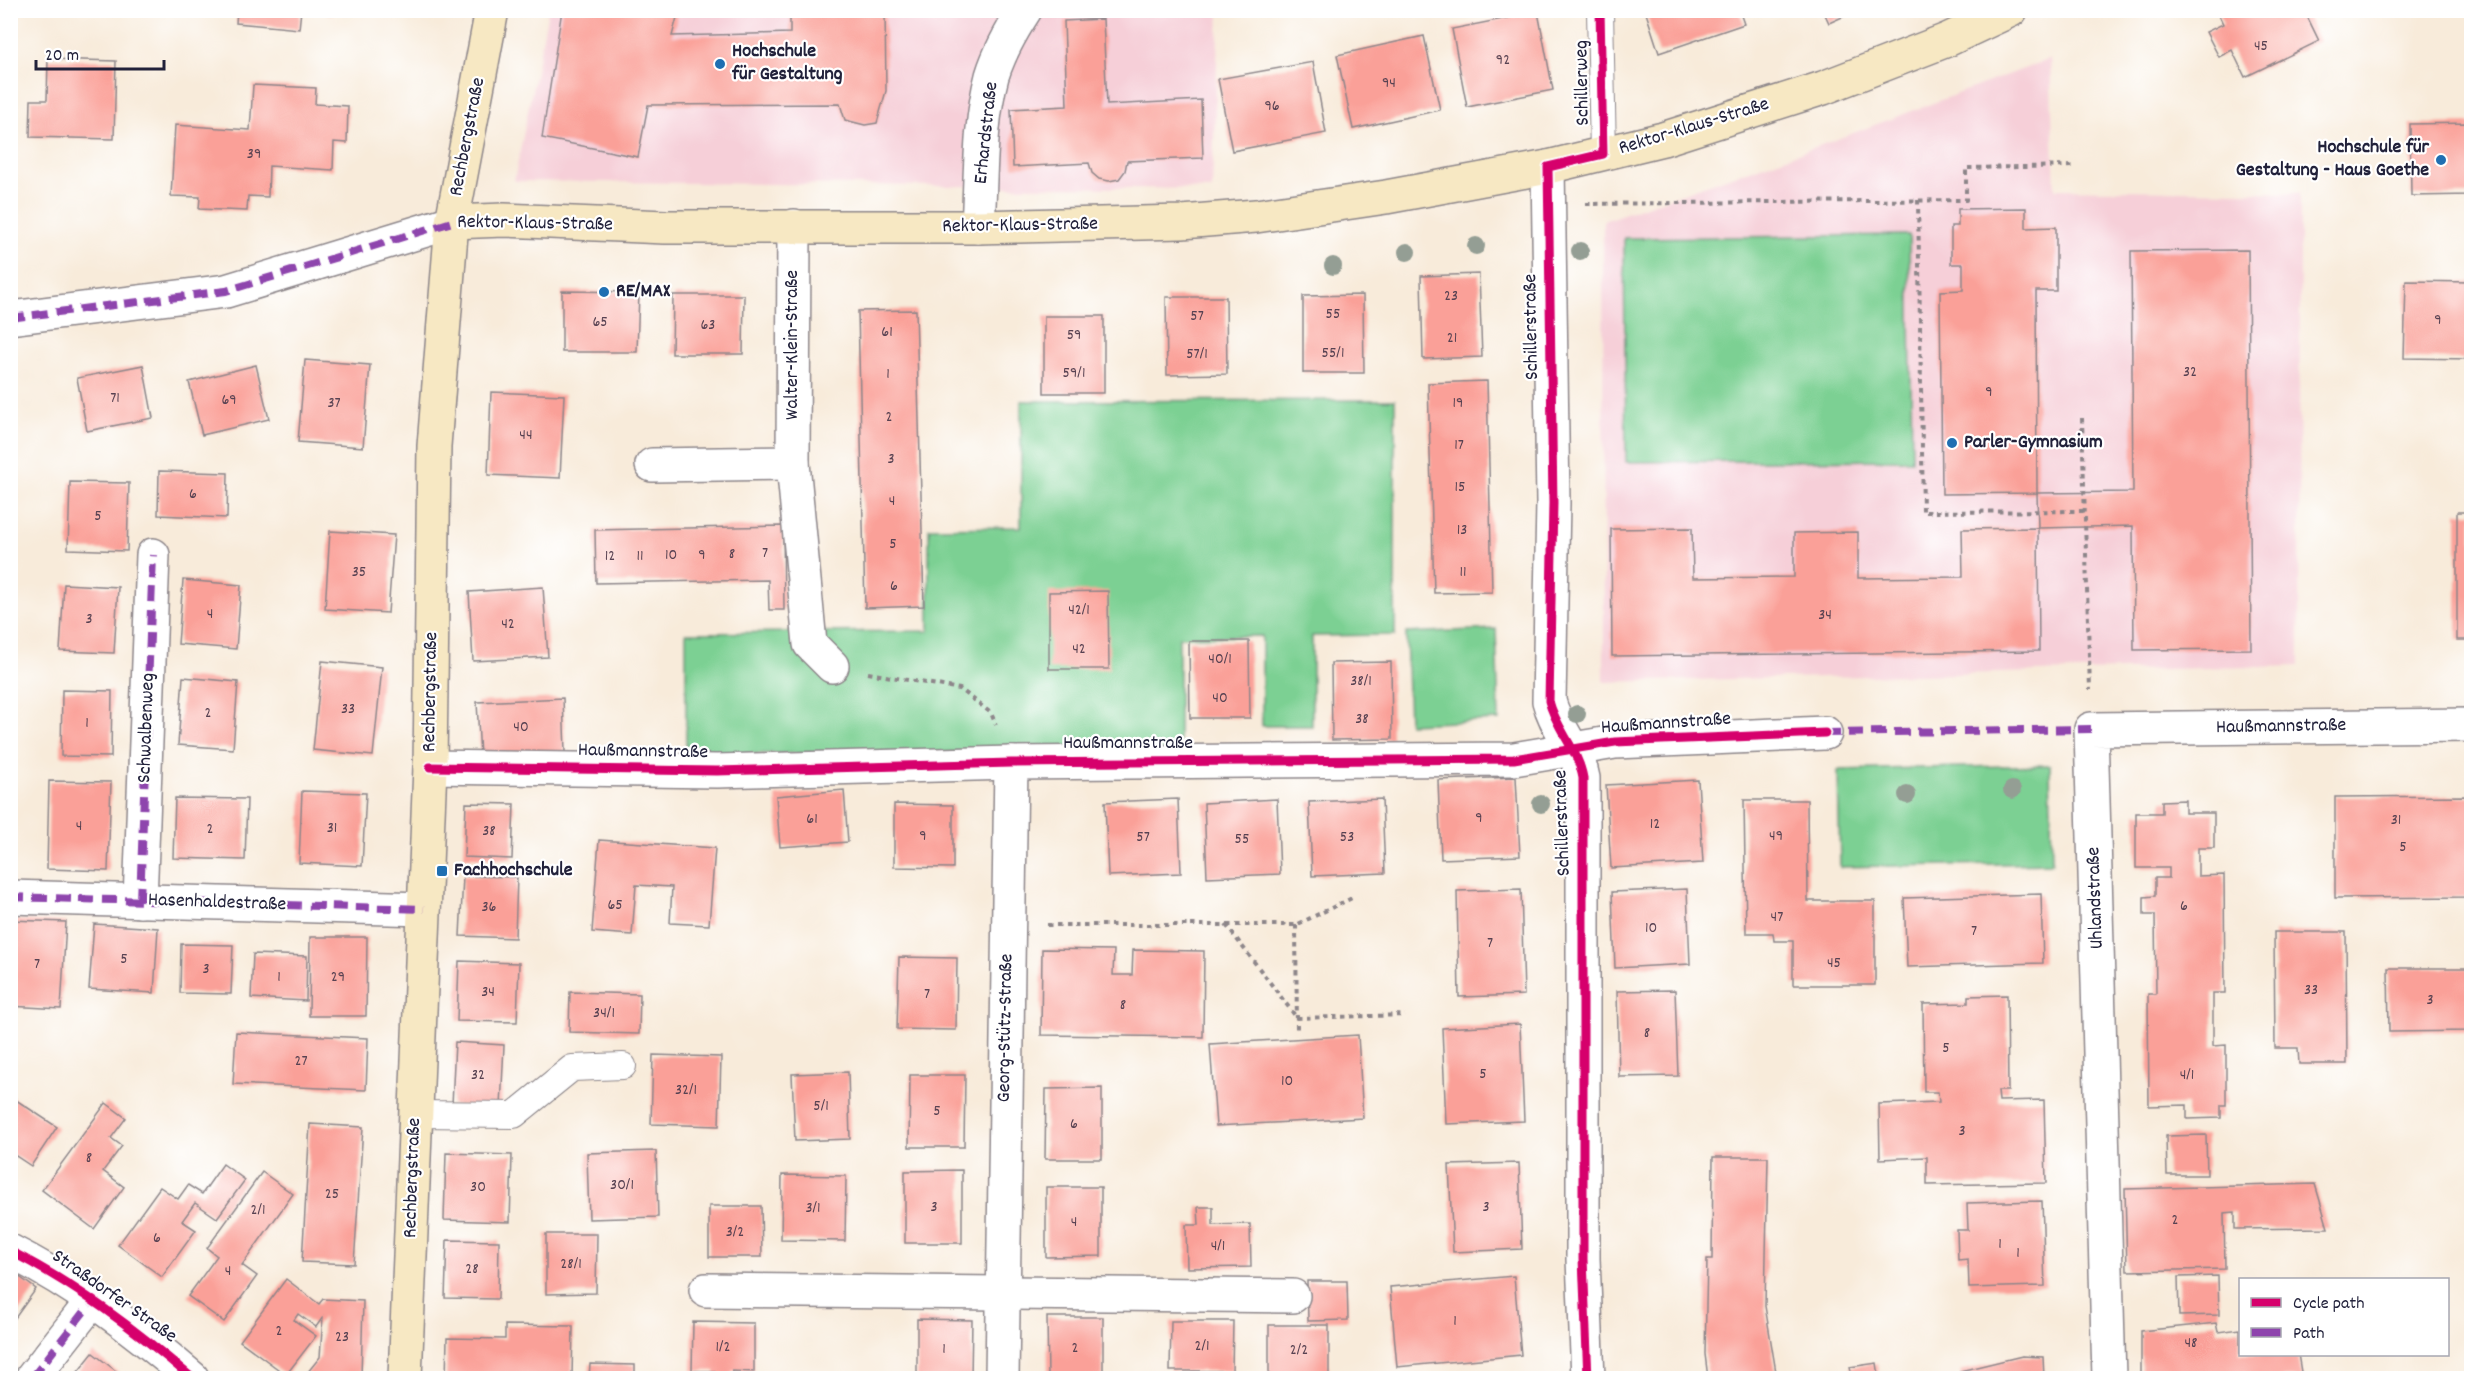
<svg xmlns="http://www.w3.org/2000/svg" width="2482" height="1389" viewBox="0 0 2482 1389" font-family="Dekko,sans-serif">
<rect width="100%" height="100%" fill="#fff"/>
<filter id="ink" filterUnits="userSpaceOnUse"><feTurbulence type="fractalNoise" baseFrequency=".0167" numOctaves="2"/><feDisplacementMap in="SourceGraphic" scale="12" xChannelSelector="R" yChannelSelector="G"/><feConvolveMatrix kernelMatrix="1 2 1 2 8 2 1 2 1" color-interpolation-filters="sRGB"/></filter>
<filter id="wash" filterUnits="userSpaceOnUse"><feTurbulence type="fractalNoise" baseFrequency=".008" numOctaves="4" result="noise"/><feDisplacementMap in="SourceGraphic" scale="24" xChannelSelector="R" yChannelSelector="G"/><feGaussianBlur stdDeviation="1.35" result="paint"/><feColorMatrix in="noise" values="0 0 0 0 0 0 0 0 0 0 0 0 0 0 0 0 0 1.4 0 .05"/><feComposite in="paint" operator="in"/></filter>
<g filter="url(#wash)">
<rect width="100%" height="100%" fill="#f8ebda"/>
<g fill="#f6cfd8">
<polygon points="548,11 1219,11 1212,189 514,181"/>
<polygon points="2050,59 2055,189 2300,193 2299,666 1604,682 1603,221 1827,143"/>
</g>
<g fill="#7cd093" stroke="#4f7967" stroke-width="1.5">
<polygon points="1909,235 1912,460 1626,462 1624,238"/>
<polygon points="1395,400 1395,635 1312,636 1312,726 1262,726 1262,636 1179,637 1179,751 686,754 686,633 929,631 929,528 1021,527 1021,401"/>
<polygon points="1496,629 1499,720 1409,724 1406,633"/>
<polygon points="2050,765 2052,863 1840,867 1838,770"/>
</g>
<g id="blocks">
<g fill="#faa098">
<polygon points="237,10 301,10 299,29 236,23"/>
<polygon points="311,10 334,10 334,14 311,12"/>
<polygon points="562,10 679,10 672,36 790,33 790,10 885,10 886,91 877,123 865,125 845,120 840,104 648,105 638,157 542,138"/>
<polygon points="1645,10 1739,10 1744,24 1659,53"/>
<polygon points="1823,10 1858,10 1829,23"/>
<polygon points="2219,10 2304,10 2319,41 2245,77 2232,50 2219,57 2206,32 2223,24 2217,11"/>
<polygon points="1538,12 1553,90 1467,107 1452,29"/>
<polygon points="1103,19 1107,105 1201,100 1203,158 1127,161 1125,171 1119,179 1109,181 1099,179 1092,173 1089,163 1013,167 1011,109 1067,106 1064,21"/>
<polygon points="1424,36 1440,110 1353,129 1337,55"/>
<polygon points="48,59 116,61 114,139 30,137 31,100 47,100"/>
<polygon points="1313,62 1326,133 1232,151 1218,79"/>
<polygon points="253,85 316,88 315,104 348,106 347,143 334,142 333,170 269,166 268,197 248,196 247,211 199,209 200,197 171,196 175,125 250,130"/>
<polygon points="2472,123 2472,195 2411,196 2410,124"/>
<polygon points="2026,208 2026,228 2056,227 2056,291 2036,291 2037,493 1942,494 1940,291 1963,290 1963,264 1951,264 1951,226 1958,226 1958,209"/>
<polygon points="2248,250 2251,649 2134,650 2133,526 2038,528 2037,493 2133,492 2131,251"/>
<polygon points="1479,274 1482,357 1423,359 1421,276"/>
<polygon points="2406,281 2472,282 2472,359 2404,358"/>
<polygon points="562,291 639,292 637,352 562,352"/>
<polygon points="673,295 744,295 743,354 672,354"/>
<polygon points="1363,295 1364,373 1303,373 1303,296"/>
<polygon points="1166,297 1226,297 1227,374 1167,375"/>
<polygon points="916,310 924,606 865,608 858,311"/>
<rect x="1044" y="316" width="60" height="77"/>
<polygon points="305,360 370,365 363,447 298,442"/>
<polygon points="143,365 153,418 87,431 77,378"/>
<polygon points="256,365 269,419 202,435 189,382"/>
<polygon points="1487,381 1492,592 1434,593 1428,383"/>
<polygon points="491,392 564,395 560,478 488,475"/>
<polygon points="159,471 228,473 227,518 158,515"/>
<polygon points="70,482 129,483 127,551 68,549"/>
<rect x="2457" y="512" width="15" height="128"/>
<polygon points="783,526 784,610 769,610 768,580 596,583 595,530"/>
<polygon points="1692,528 1693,578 1794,577 1794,533 1858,532 1858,578 1963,577 1962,529 2038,528 2039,651 1612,656 1611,529"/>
<polygon points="330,531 394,535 388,613 325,609"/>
<polygon points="183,580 241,585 236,649 178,644"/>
<polygon points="64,584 118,587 114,653 60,651"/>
<polygon points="543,587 548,657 473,661 469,592"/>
<polygon points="1108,591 1109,669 1049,669 1049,592"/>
<polygon points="1189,641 1249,641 1250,718 1190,718"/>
<polygon points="322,661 382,667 373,756 313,750"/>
<polygon points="1391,662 1392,739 1332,740 1331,663"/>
<polygon points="183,677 238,682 233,749 178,745"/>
<polygon points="62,690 112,691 111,757 61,756"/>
<polygon points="563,698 565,752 480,757 477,702"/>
<polygon points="1516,777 1520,856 1441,859 1438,780"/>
<polygon points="1698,780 1703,863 1611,868 1606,785"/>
<polygon points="49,781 111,782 108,871 47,869"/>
<polygon points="844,790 848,842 780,847 776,796"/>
<polygon points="302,791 366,793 362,866 299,863"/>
<polygon points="2472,796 2472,897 2335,898 2335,797"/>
<polygon points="175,798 247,799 245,860 173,858"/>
<polygon points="1178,799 1181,873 1108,876 1105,802"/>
<polygon points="1277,799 1280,874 1207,877 1204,803"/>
<polygon points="1382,799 1385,873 1312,876 1309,802"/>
<polygon points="1744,800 1807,800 1808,901 1875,901 1875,985 1793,985 1793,941 1774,941 1773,933 1746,933"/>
<polygon points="2185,800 2185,813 2214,813 2214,848 2198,848 2198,876 2224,875 2225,993 2213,993 2213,1046 2226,1045 2226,1105 2221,1105 2221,1118 2187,1119 2187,1105 2149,1106 2148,994 2156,994 2155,915 2144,915 2144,897 2155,896 2155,878 2169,878 2169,868 2136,868 2136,813 2162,813 2162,801"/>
<polygon points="466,803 514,804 512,859 464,857"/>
<polygon points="894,804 953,805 953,868 894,867"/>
<polygon points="599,840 715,848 709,925 670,923 672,887 636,885 632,935 592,932"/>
<polygon points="463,876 517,877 515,938 460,936"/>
<polygon points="1521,889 1524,995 1459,997 1457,891"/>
<polygon points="1687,889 1690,964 1615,968 1612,892"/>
<polygon points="2041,894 2043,963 1907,967 1904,898"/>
<polygon points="10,920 66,922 61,1009 10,1006"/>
<polygon points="94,924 158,928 154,993 89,989"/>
<polygon points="2274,932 2346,932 2347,1064 2299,1064 2298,1048 2275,1048"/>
<polygon points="310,937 367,937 366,1016 309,1016"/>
<polygon points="181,944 233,945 231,994 180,993"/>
<polygon points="1042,949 1114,950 1113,975 1132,975 1133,950 1204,951 1203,1037 1041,1035"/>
<polygon points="253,954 307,956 306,1001 251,998"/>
<polygon points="899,957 957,958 956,1030 897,1029"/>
<polygon points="459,961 519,963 517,1022 457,1021"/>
<polygon points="2388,968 2472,968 2472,1031 2389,1032"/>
<polygon points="1675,990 1678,1076 1619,1077 1617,991"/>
<polygon points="570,992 640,994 639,1034 569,1032"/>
<polygon points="2007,995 2008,1091 1998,1091 1999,1101 2044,1100 2046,1183 1927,1185 1927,1157 1880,1159 1879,1104 1939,1102 1938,1092 1924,1092 1923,1004 1968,1003 1968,996"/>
<polygon points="1520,1024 1524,1121 1446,1124 1442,1028"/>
<polygon points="236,1032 368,1038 366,1090 233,1084"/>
<polygon points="1358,1035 1363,1118 1216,1126 1210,1044"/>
<polygon points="455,1042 504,1045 501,1107 452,1105"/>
<polygon points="653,1055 721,1057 719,1126 651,1124"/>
<polygon points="848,1072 850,1139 795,1141 792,1074"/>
<polygon points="910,1075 965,1075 964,1147 909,1147"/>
<polygon points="1102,1088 1102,1159 1045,1159 1046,1089"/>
<polygon points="10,1096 57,1127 31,1166 10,1152"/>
<polygon points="106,1103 126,1118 111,1138 122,1146 103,1171 124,1187 94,1229 42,1190"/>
<polygon points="310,1124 363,1127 354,1264 302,1262"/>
<polygon points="2206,1135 2207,1175 2167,1175 2166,1136"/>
<polygon points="656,1151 658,1217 589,1219 587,1153"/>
<polygon points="446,1153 512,1155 510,1222 444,1220"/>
<polygon points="1713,1157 1768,1157 1765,1306 1777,1378 1708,1378 1705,1354 1707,1259 1712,1259"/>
<polygon points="1519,1163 1522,1249 1453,1252 1449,1165"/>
<polygon points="223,1164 245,1180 217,1218 195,1203 182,1221 196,1230 162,1277 118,1245 160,1187 178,1199 188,1185 202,1194"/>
<polygon points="962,1170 962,1243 905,1243 905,1171"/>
<polygon points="262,1172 293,1194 242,1265 257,1276 224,1322 188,1296 217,1256 207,1248"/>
<polygon points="782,1175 846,1176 845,1241 781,1240"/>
<polygon points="2315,1184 2328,1228 2235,1229 2235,1212 2224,1213 2225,1269 2127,1271 2125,1189"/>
<polygon points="1046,1187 1101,1187 1101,1256 1046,1257"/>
<polygon points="2042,1201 2045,1286 1969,1288 1968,1259 1958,1260 1957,1230 1968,1230 1967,1203"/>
<polygon points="709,1206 761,1206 762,1257 709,1257"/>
<polygon points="1198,1207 1213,1207 1213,1225 1250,1224 1251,1267 1187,1268 1186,1225 1199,1225"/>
<polygon points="546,1234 597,1234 596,1293 546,1294"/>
<polygon points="447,1240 499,1241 498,1299 445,1298"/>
<polygon points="10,1270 36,1289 10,1325"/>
<polygon points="1514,1276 1521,1355 1397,1367 1390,1287"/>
<polygon points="2218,1276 2219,1315 2179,1316 2178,1277"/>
<polygon points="286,1279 319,1304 323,1299 363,1301 361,1378 303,1378 320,1357 323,1317 316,1327 298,1314 294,1320 316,1336 286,1375 240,1341"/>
<polygon points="1307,1281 1347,1281 1348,1320 1308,1321"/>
<polygon points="1047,1317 1103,1317 1103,1378 1048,1378"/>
<polygon points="917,1319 972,1320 971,1378 917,1378"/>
<polygon points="1171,1321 1233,1321 1232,1371 1170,1371"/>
<polygon points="693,1322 754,1323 754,1372 732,1371 732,1378 715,1378 715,1371 692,1371"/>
<polygon points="2216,1323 2218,1332 2240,1329 2240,1354 2298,1354 2302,1378 2141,1378 2141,1331"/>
<polygon points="505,1325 573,1326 572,1378 446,1378 447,1338 505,1339"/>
<rect x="1269" y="1325" width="60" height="50"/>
<polygon points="93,1353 125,1378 73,1378"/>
<polygon points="2022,1356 2043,1357 2044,1378 1962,1378 1960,1371"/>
<polygon points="1877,1363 1879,1376 1887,1375 1888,1378 1852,1378 1850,1367"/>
<polygon points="590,1364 635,1365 635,1378 589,1378"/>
</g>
</g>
</g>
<g filter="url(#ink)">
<use href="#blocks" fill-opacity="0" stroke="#8d868a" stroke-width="1.5"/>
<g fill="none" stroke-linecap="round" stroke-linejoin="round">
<g stroke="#8d868a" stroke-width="28">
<g id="lane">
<polyline points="1600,10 1603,154"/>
<polyline points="416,1114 514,1115 572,1068 623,1066"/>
</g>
</g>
<g stroke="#8d868a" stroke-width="36">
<g id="street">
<path d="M1548 167 1553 503 1549 701C1556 729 1578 749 1583 778V1259L1588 1378"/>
<polyline points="794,226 793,463 810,644 832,666"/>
<path d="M978 227C981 177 979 125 992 76 999 53 1012 30 1025 10"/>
<polyline points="10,318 226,291 452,222"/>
<polyline points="652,465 793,463"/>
<polyline points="430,767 717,771 1011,763 1514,759 1615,742 1825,733"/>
<polyline points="10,897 424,909"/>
<polyline points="140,901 153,555"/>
<path d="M10 1251C77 1285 136 1330 192 1378"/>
<polyline points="706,1290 1293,1296"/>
<polyline points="32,1378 93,1300"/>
<polyline points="1002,1378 1011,763"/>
<polyline points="2109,1378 2091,729 2472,725"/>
</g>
</g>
<g stroke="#8d868a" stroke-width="36">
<g id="secondary">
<polyline points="452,222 504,220 665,227 978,227 1182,222 1256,216 1386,197 1548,167 1663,139 1823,88 1947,40 2011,10"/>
<polyline points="405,1378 430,767 434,446 452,222 492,10"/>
</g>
</g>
<g stroke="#8d868a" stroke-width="4" stroke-dasharray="4.5 4.5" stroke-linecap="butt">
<polyline points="1918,200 1923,512 2085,511"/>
<polyline points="1586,204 1966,200 1966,168 2075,166"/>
<polyline points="2082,418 2090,690"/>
<polyline points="868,673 960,689 991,713 996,725"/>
<polyline points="1047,925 1296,925 1352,898"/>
<polyline points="1226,925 1297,1018 1405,1015"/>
<polyline points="1296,925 1297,1031"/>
</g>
<use href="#lane" stroke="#fff" stroke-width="26"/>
<use href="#street" stroke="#fff" stroke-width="33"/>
<use href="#secondary" stroke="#f7e8c3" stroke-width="33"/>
<g stroke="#8e44ad" stroke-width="8" stroke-dasharray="15 8" stroke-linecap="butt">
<polyline points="10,318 226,291 452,222"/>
<polyline points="1825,733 2091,729"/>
<polyline points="10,897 424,909"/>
<polyline points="140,901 153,555"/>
<polyline points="32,1378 93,1300"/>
</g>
<g stroke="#fff" stroke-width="13">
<g id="cycleway">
<polyline points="430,767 717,771 1011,763 1514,759 1615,742 1825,733"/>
<path d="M10 1251C77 1285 136 1330 192 1378"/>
<path d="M1588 1378 1583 1259V778C1578 749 1556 729 1549 701L1553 503 1548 167 1603 154 1600 10"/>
</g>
</g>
<use href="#cycleway" stroke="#d6006c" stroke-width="9"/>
</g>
<g fill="#949e94">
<circle cx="1476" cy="246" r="9"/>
<circle cx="1580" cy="251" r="9"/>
<circle cx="1407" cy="252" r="9"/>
<circle cx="1333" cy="266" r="9"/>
<circle cx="1577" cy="714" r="9"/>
<circle cx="2012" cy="790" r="9"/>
<circle cx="1907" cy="795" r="9"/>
<circle cx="1541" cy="804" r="9"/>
</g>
</g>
<g fill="#1f6fb2" stroke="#fff" stroke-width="2">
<circle cx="720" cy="64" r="6"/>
<circle cx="2441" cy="160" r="6"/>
<circle cx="604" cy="292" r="6"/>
<circle cx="1952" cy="443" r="6"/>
<rect x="436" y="865" width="12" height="12" rx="3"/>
</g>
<g text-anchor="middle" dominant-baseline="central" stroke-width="4.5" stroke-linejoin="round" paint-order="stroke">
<g font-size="16" fill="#584252">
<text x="2261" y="46">45</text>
<text x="1503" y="60">92</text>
<text x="1389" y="83">94</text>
<text x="1272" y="106">96</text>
<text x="254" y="154">39</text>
<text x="1451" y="296">23</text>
<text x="1333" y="314">55</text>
<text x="1197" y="316">57</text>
<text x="2438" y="320">9</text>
<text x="600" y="322">65</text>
<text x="708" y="325">63</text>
<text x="887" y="332">61</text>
<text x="1074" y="335">59</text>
<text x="1452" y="338">21</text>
<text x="1333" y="353">55/1</text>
<text x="1197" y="354">57/1</text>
<text x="2190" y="372">32</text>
<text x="1074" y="373">59/1</text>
<text x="888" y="374">1</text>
<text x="1989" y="392">9</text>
<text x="115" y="398">71</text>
<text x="229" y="400">69</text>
<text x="334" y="403">37</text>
<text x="1458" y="403">19</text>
<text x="889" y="417">2</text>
<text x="526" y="435">44</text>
<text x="1459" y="445">17</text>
<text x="891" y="459">3</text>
<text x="1460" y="487">15</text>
<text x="193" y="494">6</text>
<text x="892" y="501">4</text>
<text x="98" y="516">5</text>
<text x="1462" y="530">13</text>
<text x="893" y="544">5</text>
<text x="765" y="553">7</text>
<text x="732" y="554">8</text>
<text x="671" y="555">10</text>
<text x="702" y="555">9</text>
<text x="610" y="556">12</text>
<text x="640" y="556">11</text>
<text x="359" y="572">35</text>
<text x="1463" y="572">11</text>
<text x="894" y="586">6</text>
<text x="1079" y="610">42/1</text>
<text x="210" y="614">4</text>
<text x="1825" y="615">34</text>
<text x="89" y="619">3</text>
<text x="508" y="624">42</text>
<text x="1079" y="649">42</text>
<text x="1220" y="659">40/1</text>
<text x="1361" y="681">38/1</text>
<text x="1220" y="698">40</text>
<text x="348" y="709">33</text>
<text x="208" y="713">2</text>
<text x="1362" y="719">38</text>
<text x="87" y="723">1</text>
<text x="521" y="727">40</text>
<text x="1479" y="818">9</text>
<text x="812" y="819">61</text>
<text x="2396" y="820">31</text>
<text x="1655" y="824">12</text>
<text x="79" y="826">4</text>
<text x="332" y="828">31</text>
<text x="210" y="829">2</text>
<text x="489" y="831">38</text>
<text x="923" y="836">9</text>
<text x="1776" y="836">49</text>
<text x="1143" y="837">57</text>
<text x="1347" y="837">53</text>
<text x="1242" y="839">55</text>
<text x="2403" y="847">5</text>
<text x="615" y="905">65</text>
<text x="2184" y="906">6</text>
<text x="489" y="907">36</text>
<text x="1777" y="917">47</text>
<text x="1651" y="928">10</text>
<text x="1974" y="931">7</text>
<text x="1490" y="943">7</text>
<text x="124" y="959">5</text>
<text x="1834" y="963">45</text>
<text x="37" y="964">7</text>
<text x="206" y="969">3</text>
<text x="279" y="977">1</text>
<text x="338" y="977">29</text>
<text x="2311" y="990">33</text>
<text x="488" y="992">34</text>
<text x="927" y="994">7</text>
<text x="2430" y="1000">3</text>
<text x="1123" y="1005">8</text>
<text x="604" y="1013">34/1</text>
<text x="1647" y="1033">8</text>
<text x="1946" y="1048">5</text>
<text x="301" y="1061">27</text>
<text x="1483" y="1074">5</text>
<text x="478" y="1075">32</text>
<text x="2187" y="1075">4/1</text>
<text x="1287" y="1081">10</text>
<text x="686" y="1090">32/1</text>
<text x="821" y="1106">5/1</text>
<text x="937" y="1111">5</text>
<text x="1074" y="1124">6</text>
<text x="1962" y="1131">3</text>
<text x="89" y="1158">8</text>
<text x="622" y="1185">30/1</text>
<text x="478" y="1187">30</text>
<text x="332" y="1194">25</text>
<text x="934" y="1207">3</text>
<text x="1486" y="1207">3</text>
<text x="813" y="1208">3/1</text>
<text x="258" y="1210">2/1</text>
<text x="2175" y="1220">2</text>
<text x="1074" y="1222">4</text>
<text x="735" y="1232">3/2</text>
<text x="157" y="1238">6</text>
<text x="2000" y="1244">1</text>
<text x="1218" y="1246">4/1</text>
<text x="2018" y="1253">1</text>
<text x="571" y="1264">28/1</text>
<text x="472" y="1269">28</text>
<text x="228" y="1271">4</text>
<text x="1455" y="1321">1</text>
<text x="279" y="1331">2</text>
<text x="342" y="1337">23</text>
<text x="2191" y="1343">48</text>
<text x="1202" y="1346">2/1</text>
<text x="723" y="1347">1/2</text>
<text x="1075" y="1348">2</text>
<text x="944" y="1349">1</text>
<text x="1299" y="1350">2/2</text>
</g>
<g font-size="20" font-weight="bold" fill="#22223b" stroke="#fff" text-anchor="start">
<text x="732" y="52">Hochschule<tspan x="732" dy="23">für Gestaltung</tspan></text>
<text x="2429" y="148" text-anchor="end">Hochschule für<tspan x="2429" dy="23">Gestaltung - Haus Goethe</tspan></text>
<text x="616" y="292">RE/MAX</text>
<text x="1964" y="443">Parler-Gymnasium</text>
<text x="454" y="871">Fachhochschule</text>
</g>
<g font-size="20" fill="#22223b" stroke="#fff">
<text transform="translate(1583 83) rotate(-91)">Schillerweg</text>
<text transform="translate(1694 127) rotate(-17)">Rektor-Klaus-Straße</text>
<text transform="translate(987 133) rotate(-84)">Erhardstraße</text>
<text transform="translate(468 137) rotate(-79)">Rechbergstraße</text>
<text transform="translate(535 224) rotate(1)">Rektor-Klaus-Straße</text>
<text transform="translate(1020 226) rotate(-1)">Rektor-Klaus-Straße</text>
<text transform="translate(1532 327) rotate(-91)">Schillerstraße</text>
<text transform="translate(793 345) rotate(-90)">Walter-Klein-Straße</text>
<text transform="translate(431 692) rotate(-89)">Rechbergstraße</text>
<text transform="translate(1666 724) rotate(-4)">Haußmannstraße</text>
<text transform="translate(2281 727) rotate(-1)">Haußmannstraße</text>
<text transform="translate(147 728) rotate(-88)">Schwalbenweg</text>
<text x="1128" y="744">Haußmannstraße</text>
<text transform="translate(643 752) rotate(1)">Haußmannstraße</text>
<text transform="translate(1563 823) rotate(-92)">Schillerstraße</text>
<text transform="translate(2096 898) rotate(-92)">Uhlandstraße</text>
<text transform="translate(217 903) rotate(2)">Hasenhaldestraße</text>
<text transform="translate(1006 1028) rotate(-89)">Georg-Stütz-Straße</text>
<text transform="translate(413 1178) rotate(-88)">Rechbergstraße</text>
<text transform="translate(114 1297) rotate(35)">Straßdorfer Straße</text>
</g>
</g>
<rect width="2482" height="1389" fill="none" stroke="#fff" stroke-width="36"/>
<rect x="2239" y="1278" width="210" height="78" fill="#ffffff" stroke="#a7a7b1" stroke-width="1.5"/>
<rect x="2251" y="1298" width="30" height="9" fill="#d6006c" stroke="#a7a7b1" stroke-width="1.5"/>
<text x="2293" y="1308" font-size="18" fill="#22223b">Cycle path</text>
<rect x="2251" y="1328" width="30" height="9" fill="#8e44ad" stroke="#a7a7b1" stroke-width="1.5"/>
<text x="2293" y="1338" font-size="18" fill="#22223b">Path</text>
<path d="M36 60v9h128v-9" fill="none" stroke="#22223b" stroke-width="3"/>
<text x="45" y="60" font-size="18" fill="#22223b" stroke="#ffffff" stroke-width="4.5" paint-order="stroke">20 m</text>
</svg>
